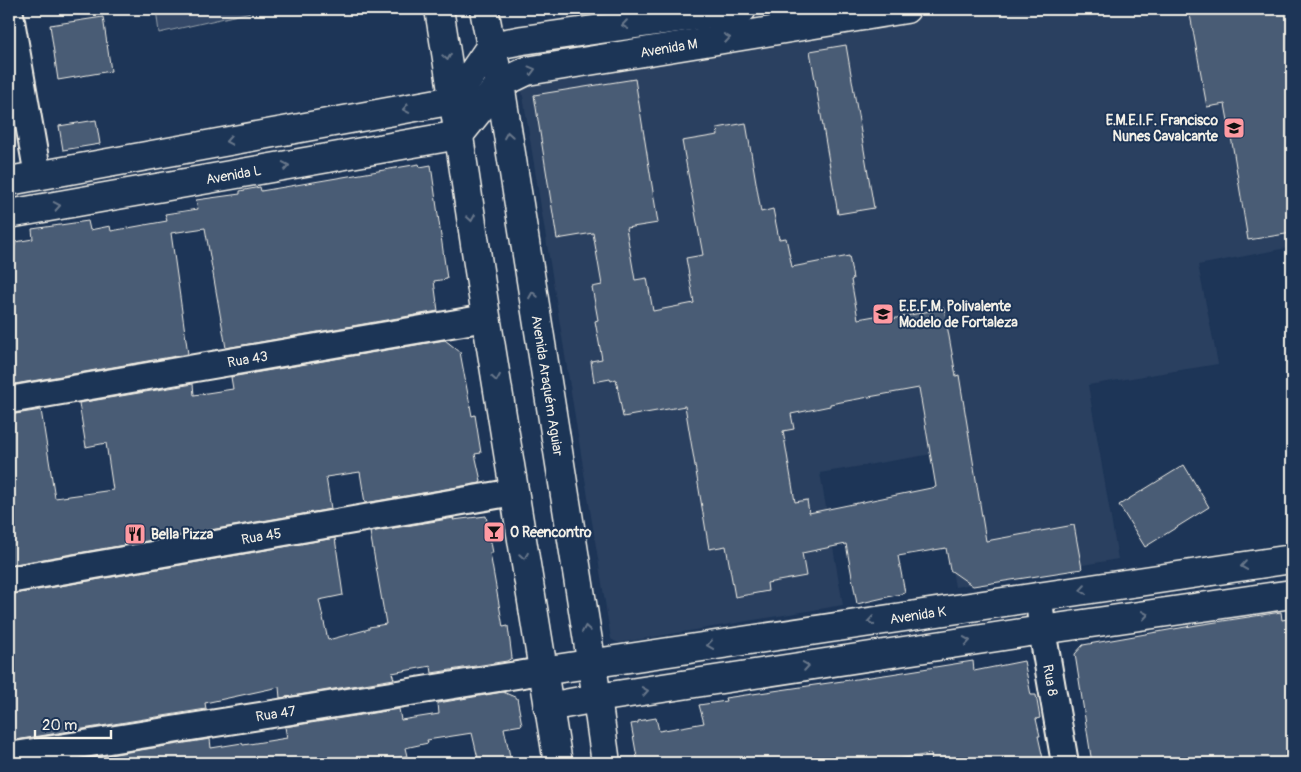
<svg xmlns="http://www.w3.org/2000/svg" width="1301" height="772" viewBox="0 0 1301 772" font-family="Pangolin,sans-serif">
<rect width="100%" height="100%" fill="#1d3557"/>
<filter id="ink" filterUnits="userSpaceOnUse"><feTurbulence type="fractalNoise" baseFrequency=".02" numOctaves="2"/><feDisplacementMap in="SourceGraphic" scale="10" xChannelSelector="R" yChannelSelector="G"/><feConvolveMatrix kernelMatrix="1 2 1 2 8 2 1 2 1" color-interpolation-filters="sRGB"/></filter>
<g filter="url(#ink)">
<polygon fill="#2a4060" points="968,9 1292,9 1292,247 1198,265 1218,364 1088,385 1118,559 955,587 932,454 820,473 843,605 618,643 611,639 522,90 530,83"/>
<polygon fill="#354a67" stroke="#949ea8" points="156,9 264,9 159,33"/>
<g fill="#485b74" stroke="#f4f1e8" fill-rule="evenodd">
<polygon points="1189,9 1292,9 1292,233 1248,240 1233,148 1225,104 1207,107"/>
<polygon points="103,17 111,71 58,80 50,25"/>
<polygon points="846,45 874,208 838,214 810,51"/>
<path d="M635 79 658 223 626 228 635 280 647 278 653 311 694 303 686 258 703 255 682 141 718 135 717 128 746 123 761 212 773 209 779 239 786 238 792 267 849 256 853 279 851 280 858 319 886 314 887 320 944 308 956 376 959 375 986 541 1074 525 1082 569 973 586 950 570 946 548 898 556 905 593 857 604 846 544 802 553 806 576 767 583 768 591 735 597 726 546 709 549 685 406 623 417 616 379 611 381 610 379 594 382 591 361 602 359 595 321 598 320 592 287 602 285 593 233 557 239 534 95ZM919 388 936 487 809 513 807 500 795 502 783 431 794 429 791 414 830 406V404Z"/>
<polygon points="96,120 100,144 63,150 59,126"/>
<polygon points="419,164 420,167 431,165 447,279 434,281 438,311 226,348 205,228 171,233 188,354 9,385 9,247 15,246 15,242 33,239 32,229 88,221 90,230 110,226 111,231 167,221 165,214 198,209 196,200 240,194 240,191 260,187 261,191"/>
<polygon points="445,340 460,352 472,416 475,415 481,453 475,454 481,481 480,483 365,503 360,472 326,477 331,509 9,565 9,415 41,410 55,498 113,490 106,443 86,447 79,403 193,384 194,395 233,389 231,377"/>
<polygon points="1184,465 1209,507 1145,547 1119,505"/>
<polygon points="486,516 493,553 490,553 503,627 508,626 512,658 507,661 432,673 431,666 392,673 394,679 280,698 279,687 205,703 206,709 9,741 9,595 335,538 343,595 319,600 328,640 369,629 369,627 386,624 370,532 454,518 453,520"/>
<polygon points="1281,612 1282,620 1292,618 1292,763 1092,763 1075,654 1083,645 1197,625"/>
<polygon points="973,661 974,671 1024,661 1031,695 1036,695 1040,718 1036,719 1040,736 1038,736 1044,763 932,763 931,754 870,763 638,763 631,724 638,723 638,721 656,718 659,731 704,723 699,705 726,701 725,698 891,674"/>
<polygon points="503,692 517,698 522,725 504,728 511,761 495,763 479,763 472,733 427,740 428,743 405,748 407,756 363,763 59,763 210,739 211,748 242,743 243,745 287,738 285,727 399,709 401,720 439,714 438,703"/>
</g>
<g fill="none" stroke-linecap="round" stroke-linejoin="round">
<g stroke="#f4f1e8" stroke-width="30">
<g id="minor">
<polyline points="9,9 38,176"/>
<path id="s1" d="M9 400 486 318"/>
<path id="s2" d="M9 580 514 492"/>
<path id="s3" d="M1039 596 1042 630 1065 763"/>
<path id="s4" d="M9 756 542 671"/>
</g>
</g>
<g stroke="#f4f1e8" stroke-width="31">
<g id="tertiary">
<path d="M439 9C456 111 470 214 486 316 509 465 533 614 558 763"/>
<path id="s5" d="M484 9 491 46 500 84 597 698 606 763"/>
<polyline points="9,181 454,100 491,46 523,40 742,9"/>
<path id="s6" d="M9 214 459 135 500 84 527 71 906 9"/>
<path id="s7" d="M542 671 1292 559"/>
<polyline points="548,707 597,698 1042,630 1292,594"/>
</g>
</g>
<use href="#minor" stroke="#1d3557" stroke-width="26"/>
<use href="#tertiary" stroke="#1d3557" stroke-width="28"/>
</g>
<defs><path id="oneway-chevron" d="M-2-3.5L2.5 0L-2 3.5" fill="none" stroke-width="1.6" stroke-linecap="round" stroke-linejoin="round" transform="scale(1.25)"/></defs>
<g stroke="#68778a">
<use href="#oneway-chevron" transform="translate(625 25) rotate(172)"/>
<use href="#oneway-chevron" transform="translate(727 38) rotate(-9)"/>
<use href="#oneway-chevron" transform="translate(447 57) rotate(80)"/>
<use href="#oneway-chevron" transform="translate(532 70) rotate(-15)"/>
<use href="#oneway-chevron" transform="translate(406 109) rotate(170)"/>
<use href="#oneway-chevron" transform="translate(508 135) rotate(-99)"/>
<use href="#oneway-chevron" transform="translate(229 141) rotate(170)"/>
<use href="#oneway-chevron" transform="translate(286 166) rotate(-10)"/>
<use href="#oneway-chevron" transform="translate(57 206) rotate(-10)"/>
<use href="#oneway-chevron" transform="translate(471 218) rotate(81)"/>
<use href="#oneway-chevron" transform="translate(533 295) rotate(-99)"/>
<use href="#oneway-chevron" transform="translate(496 378) rotate(81)"/>
<use href="#oneway-chevron" transform="translate(524 556) rotate(81)"/>
<use href="#oneway-chevron" transform="translate(1244 566) rotate(172)"/>
<use href="#oneway-chevron" transform="translate(1083 590) rotate(172)"/>
<use href="#oneway-chevron" transform="translate(1145 615) rotate(-8)"/>
<use href="#oneway-chevron" transform="translate(871 621) rotate(172)"/>
<use href="#oneway-chevron" transform="translate(586 629) rotate(-99)"/>
<use href="#oneway-chevron" transform="translate(967 641) rotate(-9)"/>
<use href="#oneway-chevron" transform="translate(710 645) rotate(172)"/>
<use href="#oneway-chevron" transform="translate(806 666) rotate(-9)"/>
<use href="#oneway-chevron" transform="translate(645 691) rotate(-9)"/>
</g>
</g>
<defs>
<g id="school-square" transform="scale(1.125)"><rect x="-9" y="-9" width="18" height="18" rx="4" fill="#ff9aa2" stroke="#1d3557"/><path d="M0-5L7-2L0 1L-7-2ZM-4 1L0 2.5L4 1V4Q0 6-4 4Z" fill="#111"/></g>
<g id="bar-square" transform="scale(1.125)"><rect x="-9" y="-9" width="18" height="18" rx="4" fill="#ff9aa2" stroke="#1d3557"/><path d="M-6-5H6L.8 .8V4.5H3.5V6h-7V4.5H-.8V.8Z" fill="#111"/></g>
<g id="restaurant-square" transform="scale(1.125)"><rect x="-9" y="-9" width="18" height="18" rx="4" fill="#ff9aa2" stroke="#1d3557"/><path d="M-5-6h1v4h1v-4h1v4h1v-4h1v5L-1.5 .5V6h-2V.5L-5-1ZM5-6V6H3V1.5H1.5Q1.5-4 5-6Z" fill="#111"/></g>
</defs>
<g fill-rule="evenodd">
<use href="#school-square" x="1234" y="128"/>
<use href="#school-square" x="883" y="314"/>
<use href="#bar-square" x="494" y="532"/>
<use href="#restaurant-square" x="135" y="534"/>
</g>
<g text-anchor="middle" dominant-baseline="central" stroke-width="4" stroke-linejoin="round" paint-order="stroke">
<g font-size="14" fill="#f4f1e8" stroke="#1d3557">
<text stroke="none"><textPath href="#s6" startOffset="696">Avenida M</textPath></text>
<text stroke="none"><textPath href="#s6" startOffset="228">Avenida L</textPath></text>
<text stroke="none"><textPath href="#s1" startOffset="242">Rua 43</textPath></text>
<text stroke="none"><textPath href="#s5" startOffset="382">Avenida Araquém Aguiar</textPath></text>
<text stroke="none"><textPath href="#s2" startOffset="256">Rua 45</textPath></text>
<text stroke="none"><textPath href="#s7" startOffset="380">Avenida K</textPath></text>
<text stroke="none"><textPath href="#s3" startOffset="85">Rua 8</textPath></text>
<text stroke="none"><textPath href="#s4" startOffset="270">Rua 47</textPath></text>
</g>
<g font-size="14" font-weight="bold" fill="#f4f1e8" stroke="#1d3557" text-anchor="start">
<text x="1218" y="120" text-anchor="end">E.M.E.I.F. Francisco<tspan x="1218" dy="16">Nunes Cavalcante</tspan></text>
<text x="899" y="306">E.E.F.M. Polivalente<tspan x="899" dy="16">Modelo de Fortaleza</tspan></text>
<text x="510" y="532">O Reencontro</text>
<text x="151" y="534">Bella Pizza</text>
</g>
</g>
<rect width="1301" height="772" fill="none" stroke="#1d3557" stroke-width="30"/>
<rect x="15" y="15" width="1271" height="742" fill="none" stroke="#f4f1e8" stroke-width="2" filter="url(#ink)"/>
<path d="M35 730v8h76v-8" fill="none" stroke="#f4f1e8" stroke-width="2.5"/>
<text x="42" y="730" font-size="15" fill="#f4f1e8" stroke="#1d3557" stroke-width="4" paint-order="stroke">20 m</text>
</svg>
